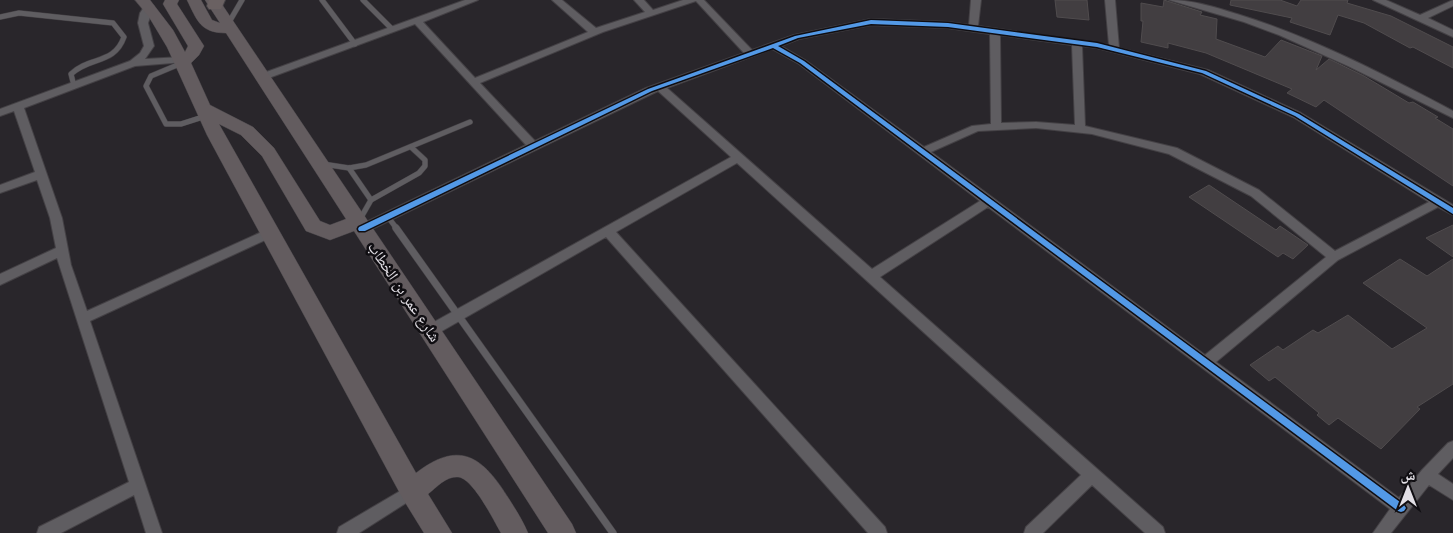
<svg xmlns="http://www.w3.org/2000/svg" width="1453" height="533" viewBox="0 0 1453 533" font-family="Jost,'Noto Naskh Arabic',sans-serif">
<rect width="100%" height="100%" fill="#29262b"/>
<g fill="#423e41" stroke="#504c4e">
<polygon points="1055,0 1087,0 1089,20 1057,17"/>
<polygon points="1164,0 1202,12 1200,15 1217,19 1216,39 1265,57 1281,40 1322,56 1316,70 1329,59 1364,76 1409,103 1413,102 1438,117 1435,118 1453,129 1453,186 1324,100 1316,107 1287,93 1292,89 1206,53 1168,43 1168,48 1141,42 1143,21 1141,21 1141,3 1163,7"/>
<polygon points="1231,0 1280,0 1297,6 1301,0 1348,0 1347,3 1391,16 1453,47 1453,68 1413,47 1410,48 1364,23 1338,15 1330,35 1290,22 1292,18 1230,5"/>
<polygon points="1209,185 1276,230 1280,226 1308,245 1293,259 1283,253 1278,257 1189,197"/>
<polygon points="1453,225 1453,257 1426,238"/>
<polygon points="1400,259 1427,276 1453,259 1453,384 1417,407 1420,409 1381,449 1338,418 1329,425 1317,415 1319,413 1275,377 1269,381 1250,365 1278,346 1283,350 1313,330 1318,333 1348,315 1392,349 1427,328 1363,283"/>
</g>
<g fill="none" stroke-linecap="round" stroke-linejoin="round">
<g stroke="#444145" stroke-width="6">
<g id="lane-far1">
<polyline points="322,0 355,44"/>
<polyline points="363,0 392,29"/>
<path d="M0 17 19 13 113 23 124 37C114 65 90 56 71 74L74 86"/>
<polyline points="228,24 242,0"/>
<polyline points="182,63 151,76 146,86 166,124 181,124 206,116"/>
<polyline points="323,164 349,168 366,165 470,122"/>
<polyline points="349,168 371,200"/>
<polyline points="388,217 397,229"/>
<polyline points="359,221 371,200 419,173 425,166 425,160 411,147"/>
</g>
</g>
<g stroke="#444145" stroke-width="8">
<polyline id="lane" points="396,228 613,533"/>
</g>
<g stroke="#444145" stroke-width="2">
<g id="street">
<path d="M465 0H478L423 22 475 78 588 32 552 0H562L596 28 645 12 634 0H644L653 10 683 0H704L752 50 794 35 871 19 948 22 969 25 971 0H981L978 26 1109 45 1105 0H1115L1119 48 1208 70 1301 113 1453 205V215L1438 207 1338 260 1216 362 1399 498 1422 470 1448 443 1453 441V458L1438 474 1453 484V500L1429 485 1391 533H1373L1390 509 988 207 880 277 1163 527 1165 533H1145L1092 485 1043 533H1024L1026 527 1081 475 737 163 616 232 885 527 887 533H868L606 237 435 335 430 336 425 335 423 331 425 327 731 157 658 91 366 232H358L356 229 358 226 526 145 415 24 266 79H258L257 77 258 75ZM696 1 744 53 646 88 535 141 480 83 603 32ZM871 25 948 28 990 34 991 124 972 126 924 147 805 60 781 46 799 39ZM1000 35 1072 45 1075 125 1036 122 1001 123ZM1082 46 1097 48 1200 74 1293 117 1429 202 1335 251 1259 190 1177 148 1085 126ZM772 49 799 64 980 201 872 269 667 88ZM1036 128 1092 134 1169 154 1251 196 1326 257 1205 355 931 152 978 131Z"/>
<path d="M1169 0C1193 0 1214 7 1237 14 1312 37 1383 74 1453 111V118L1348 66 1279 35 1244 22Z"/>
<polygon points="1373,0 1386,0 1420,15 1453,0 1453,6 1428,18 1453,30 1453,37"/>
<polygon points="149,3 154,6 148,23 154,46 145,59 182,57 187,60 185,62 135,66 24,108 62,218 71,265 87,311 266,230 270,229 276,233 274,236 90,321 162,533 146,533 134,495 61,533 37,533 39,527 129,482 57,258 0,285 0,274 56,248 50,218 37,180 0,193 0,185 35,172 14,111 0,116 0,109 130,61 140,53 144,46 138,23 140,13 146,4"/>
<polygon points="412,484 417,486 420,491 417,496 359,533 337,533 339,527"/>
</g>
</g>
<g stroke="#444145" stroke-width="1">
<path id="primary" d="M135 0H150L173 30 185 52 188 46 163 4 165 0H179L177 4 204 46 199 55 191 63 210 105 253 127 274 148 320 221 330 225 346 219 226 33C200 33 197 20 187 0H201L212 20 220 23 205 0H219L572 524 576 533H548L354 231 330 240 306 231 262 156 241 135 219 124 416 473C460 439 483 457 509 499 516 510 523 521 528 533H501C494 521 473 478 458 477 446 476 437 487 428 494L452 533H424L403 499 207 135 167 47 149 17Z"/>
</g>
<g stroke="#444145" stroke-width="2">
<polygon id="highway" points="209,0 225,0 221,9 209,9 207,6"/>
</g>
<use href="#lane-far1" stroke="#5f5d61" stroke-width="5"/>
<use href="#lane" stroke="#5f5d61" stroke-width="7"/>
<use href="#street" fill="#5f5d61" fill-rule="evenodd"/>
<use href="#primary" fill="#635c5f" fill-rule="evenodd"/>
<use href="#highway" fill="#6a6162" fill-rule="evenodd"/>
<g stroke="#100e12" stroke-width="3">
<polygon id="cycleway" points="871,20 948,23 1097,43 1206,71 1299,114 1453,208 1453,214 1295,116 1202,73 1097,47 948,27 871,24 798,38 778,46 804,61 1404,505 1406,508 1404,511 1401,512 1398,511 800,63 773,48 652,91 365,231 359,231 358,229 359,227 648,89 795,36"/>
</g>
<use href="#cycleway" fill="#5399e6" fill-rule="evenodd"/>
</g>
<g text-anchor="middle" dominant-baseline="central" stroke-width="5" stroke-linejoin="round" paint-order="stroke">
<g font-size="15" fill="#e2dfe5" stroke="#100e12">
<text transform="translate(404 292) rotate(56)">شارع عمر بن الخطاب</text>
</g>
</g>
<g transform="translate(1408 488)" stroke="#100e12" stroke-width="4" paint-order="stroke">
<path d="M0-4L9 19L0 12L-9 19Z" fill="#e2dfe5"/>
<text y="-8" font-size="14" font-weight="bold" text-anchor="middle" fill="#e2dfe5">ش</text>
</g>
</svg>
